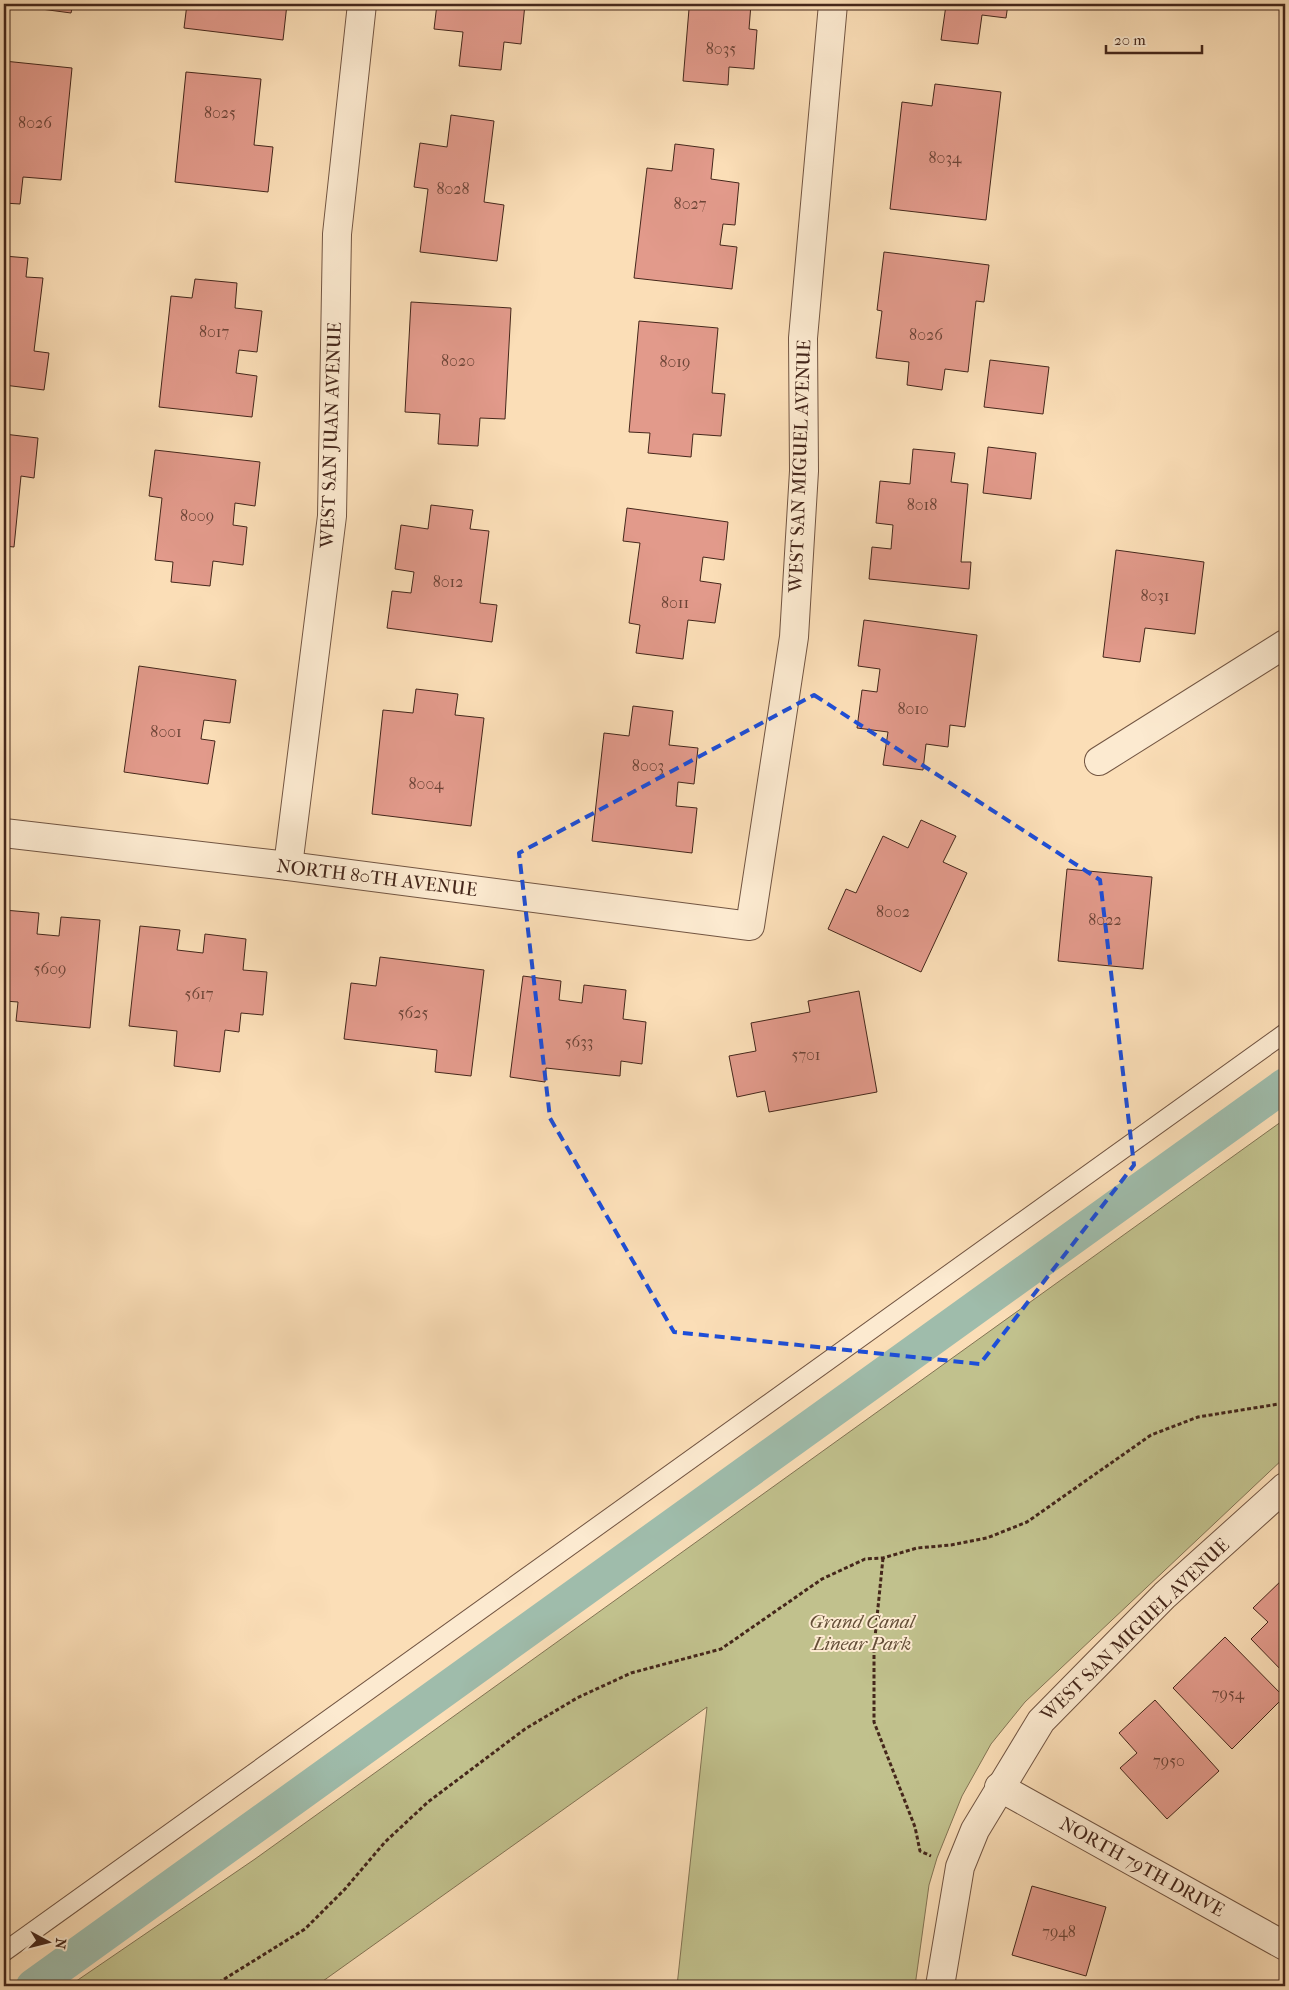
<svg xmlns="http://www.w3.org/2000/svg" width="1289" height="1990" viewBox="0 0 1289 1990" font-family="'IM FELL French Canon',serif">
<rect width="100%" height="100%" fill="#fbdeb7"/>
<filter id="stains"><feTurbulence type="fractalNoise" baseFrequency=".004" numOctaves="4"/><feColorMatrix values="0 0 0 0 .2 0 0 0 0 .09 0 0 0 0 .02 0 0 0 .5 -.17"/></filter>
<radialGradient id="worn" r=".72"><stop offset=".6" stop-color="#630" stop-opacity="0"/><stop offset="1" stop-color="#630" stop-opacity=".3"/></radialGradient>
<polygon fill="#c1c18d" stroke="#837454" points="1285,1119 1285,1457 1025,1702 991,1744 962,1796 937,1858 929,1885 915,1986 677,1986 707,1707 316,1986 69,1986 255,1859"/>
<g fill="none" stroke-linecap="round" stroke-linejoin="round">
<polyline stroke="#9fbcab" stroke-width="34" points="33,1986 1285,1085"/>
</g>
<g fill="#e29a8b" stroke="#45271b">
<polygon points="4,4 73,4 71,13"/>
<polygon points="187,4 287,4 283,40 184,28"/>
<polygon points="437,4 525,4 521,44 504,42 501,70 459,66 463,32 434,29"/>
<polygon points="671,4 751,4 749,29 757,30 754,69 729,67 728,85 683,81 689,9 671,7"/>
<polygon points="936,4 1008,4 1006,18 982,15 978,44 941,40 946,5"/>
<polygon points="4,61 72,68 61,180 23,177 20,204 4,203"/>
<polygon points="186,72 261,79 254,145 273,147 268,192 175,182"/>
<polygon points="935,84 1001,92 986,220 890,209 902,102 932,106"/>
<polygon points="451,115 494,121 484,202 504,205 497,261 420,252 428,189 414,187 420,143 447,147"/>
<polygon points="675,144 714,149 711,179 739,183 735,225 723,224 720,245 737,247 732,289 634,278 647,168 672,171"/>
<polygon points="884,252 989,265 984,302 976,301 968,372 945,369 942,390 907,385 909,362 876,358 882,311 877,310"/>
<polygon points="4,256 28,258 26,277 43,278 34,351 49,353 44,390 4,385"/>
<polygon points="195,279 237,283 235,308 262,311 257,352 239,350 236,373 257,376 252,417 159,407 171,296 192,298"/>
<polygon points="411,302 511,308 505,419 480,418 478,446 438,444 440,414 405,412"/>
<polygon points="639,321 718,328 712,393 725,394 721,436 693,434 691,457 648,453 650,433 629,432"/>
<polygon points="990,360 1049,367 1043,414 984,407"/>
<polygon points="4,434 38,438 34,478 21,476 14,547 4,546"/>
<polygon points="988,447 1036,453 1031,499 983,493"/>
<polygon points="913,449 955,453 951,482 968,484 961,562 971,562 969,589 869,579 872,547 891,549 893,525 876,523 880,481 910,484"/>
<polygon points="155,450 260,462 255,506 235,503 233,525 247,527 243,565 213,561 210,586 171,582 173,562 155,560 162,498 149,496"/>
<polygon points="431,505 473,510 470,529 489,531 480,603 497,605 492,642 387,628 392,591 411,593 414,572 395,569 401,525 428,529"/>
<polygon points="627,508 728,522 724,560 703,557 700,581 721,584 715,623 688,620 683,659 636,653 640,625 629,623 640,543 623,541"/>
<polygon points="1116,550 1204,562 1195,634 1145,628 1140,662 1103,657"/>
<polygon points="864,620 977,635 965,727 950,725 948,747 926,744 923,770 883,765 888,732 857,728 862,690 877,692 880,669 858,666"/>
<polygon points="139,666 236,680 230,723 204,720 201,739 215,741 208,784 124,772"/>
<polygon points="416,689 458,694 455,715 484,718 471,826 372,814 383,710 413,713"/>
<polygon points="633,706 673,711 669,745 698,748 694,784 678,782 676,806 697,808 692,853 592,841 604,733 629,736"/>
<polygon points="4,726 9,727 4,766"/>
<polygon points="921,820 956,836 943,862 967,873 921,972 828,929 846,889 856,893 883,836 908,848"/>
<polygon points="1067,869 1152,877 1143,969 1058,961"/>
<polygon points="4,910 39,913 37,934 59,936 61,917 100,920 90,1028 16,1021 18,1002 4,1001"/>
<polygon points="140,926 180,930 177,950 203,953 205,934 246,939 243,970 267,972 263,1015 241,1013 239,1032 225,1030 220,1072 174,1066 177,1031 129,1026"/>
<polygon points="380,957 484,970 471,1076 435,1072 437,1050 344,1039 351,983 376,986"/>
<polygon points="523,976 561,981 559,1000 582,1003 584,985 626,990 623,1019 646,1022 642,1064 621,1061 620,1076 546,1068 545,1082 510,1077"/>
<polygon points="859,991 877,1092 769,1112 765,1091 737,1097 729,1056 756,1051 751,1023 810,1012 808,1001"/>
<polygon points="1285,1577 1285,1674 1251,1639 1268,1622 1253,1608"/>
<polygon points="1225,1637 1284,1697 1232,1749 1173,1688"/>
<polygon points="1155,1700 1219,1771 1167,1819 1120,1768 1137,1753 1119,1733"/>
<polygon points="1285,1838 1285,1847 1280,1842"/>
<polygon points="1032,1886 1106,1907 1086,1976 1012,1955"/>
<polygon points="1176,1983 1202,1986 1176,1986"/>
</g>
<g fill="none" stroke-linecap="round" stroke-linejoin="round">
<g stroke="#725542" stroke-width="20">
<polyline id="service" points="4,1952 1285,1033"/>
</g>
<g stroke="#725542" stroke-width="30">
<g id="minor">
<polyline points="1099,761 1285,644"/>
<polyline points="4,833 288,866 750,926 794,637 804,471 803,338 833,4"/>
<polyline points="288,866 332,516 337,234 362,4"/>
<polyline points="999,1787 1285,1946"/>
<polyline points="940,1986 960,1867 975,1830 1041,1721 1165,1595 1285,1487"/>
</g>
</g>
<g stroke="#45271b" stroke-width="3" stroke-dasharray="4 2.5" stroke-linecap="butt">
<polyline points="883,1558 874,1647 874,1722 915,1827 920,1851 931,1856"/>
<polyline points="213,1986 305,1929 345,1889 385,1842 428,1802 525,1729 577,1698 631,1673 721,1649 822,1579 865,1559 883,1558 917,1548 951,1545 987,1538 1027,1522 1151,1435 1198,1417 1285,1403"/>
</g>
<use href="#service" stroke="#fcead0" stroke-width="18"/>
<use href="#minor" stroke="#fcead0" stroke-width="28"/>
</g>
<path fill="none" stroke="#1d4ed8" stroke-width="4" stroke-dasharray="10 6" stroke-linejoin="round" d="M814 695 1100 880 1134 1165 980 1364 674 1332 550 1118 519 853Z"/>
<g text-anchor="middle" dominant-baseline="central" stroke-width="4" stroke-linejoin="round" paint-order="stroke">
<g font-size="16" fill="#6c4437">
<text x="721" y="48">8035</text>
<text x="220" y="112">8025</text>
<text x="35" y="122">8026</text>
<text x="945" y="157">8034</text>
<text x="453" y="188">8028</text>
<text x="690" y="203">8027</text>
<text x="214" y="331">8017</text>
<text x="926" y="334">8026</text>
<text x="458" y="360">8020</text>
<text x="675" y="361">8019</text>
<text x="922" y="504">8018</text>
<text x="197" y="515">8009</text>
<text x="448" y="581">8012</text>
<text x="1155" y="595">8031</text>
<text x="675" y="602">8011</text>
<text x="913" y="708">8010</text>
<text x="166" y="731">8001</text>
<text x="648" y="765">8003</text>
<text x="426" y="783">8004</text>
<text x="893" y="911">8002</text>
<text x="1105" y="919">8022</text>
<text x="50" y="968">5609</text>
<text x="199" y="993">5617</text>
<text x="413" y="1012">5625</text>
<text x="579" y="1041">5633</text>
<text x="806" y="1054">5701</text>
<text x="1228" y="1693">7954</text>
<text x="1169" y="1760">7950</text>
<text x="1059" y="1931">7948</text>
</g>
<g font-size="19" fill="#45271b" stroke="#fcead0">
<text transform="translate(331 435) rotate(-88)">WEST SAN JUAN AVENUE</text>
<text transform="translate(800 466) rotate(-88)">WEST SAN MIGUEL AVENUE</text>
<text transform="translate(377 878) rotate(7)">NORTH 80TH AVENUE</text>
<text transform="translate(1135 1630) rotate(-44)">WEST SAN MIGUEL AVENUE</text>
<text transform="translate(1142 1867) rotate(29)">NORTH 79TH DRIVE</text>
</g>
<g font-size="19" font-style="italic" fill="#644e38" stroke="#fcead0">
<text x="862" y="1622">Grand Canal<tspan x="862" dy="22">Linear Park</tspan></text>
</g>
</g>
<rect width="1289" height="1990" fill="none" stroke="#fbdeb7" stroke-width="20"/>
<rect x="5" y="5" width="1279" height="1980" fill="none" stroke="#45271b" stroke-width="2.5"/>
<rect x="10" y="10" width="1269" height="1970" fill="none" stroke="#45271b"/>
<g transform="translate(48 1942) rotate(97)" stroke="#fcead0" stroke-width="4" paint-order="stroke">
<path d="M0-4L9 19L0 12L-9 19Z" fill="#45271b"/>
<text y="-8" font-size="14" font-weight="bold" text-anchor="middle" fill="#45271b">N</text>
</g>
<path d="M1106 45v8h96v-8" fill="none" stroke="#45271b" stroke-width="2.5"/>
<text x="1114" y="45" font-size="15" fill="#45271b" stroke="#fcead0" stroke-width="4" paint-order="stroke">20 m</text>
<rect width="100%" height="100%" filter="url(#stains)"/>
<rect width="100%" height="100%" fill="url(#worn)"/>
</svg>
